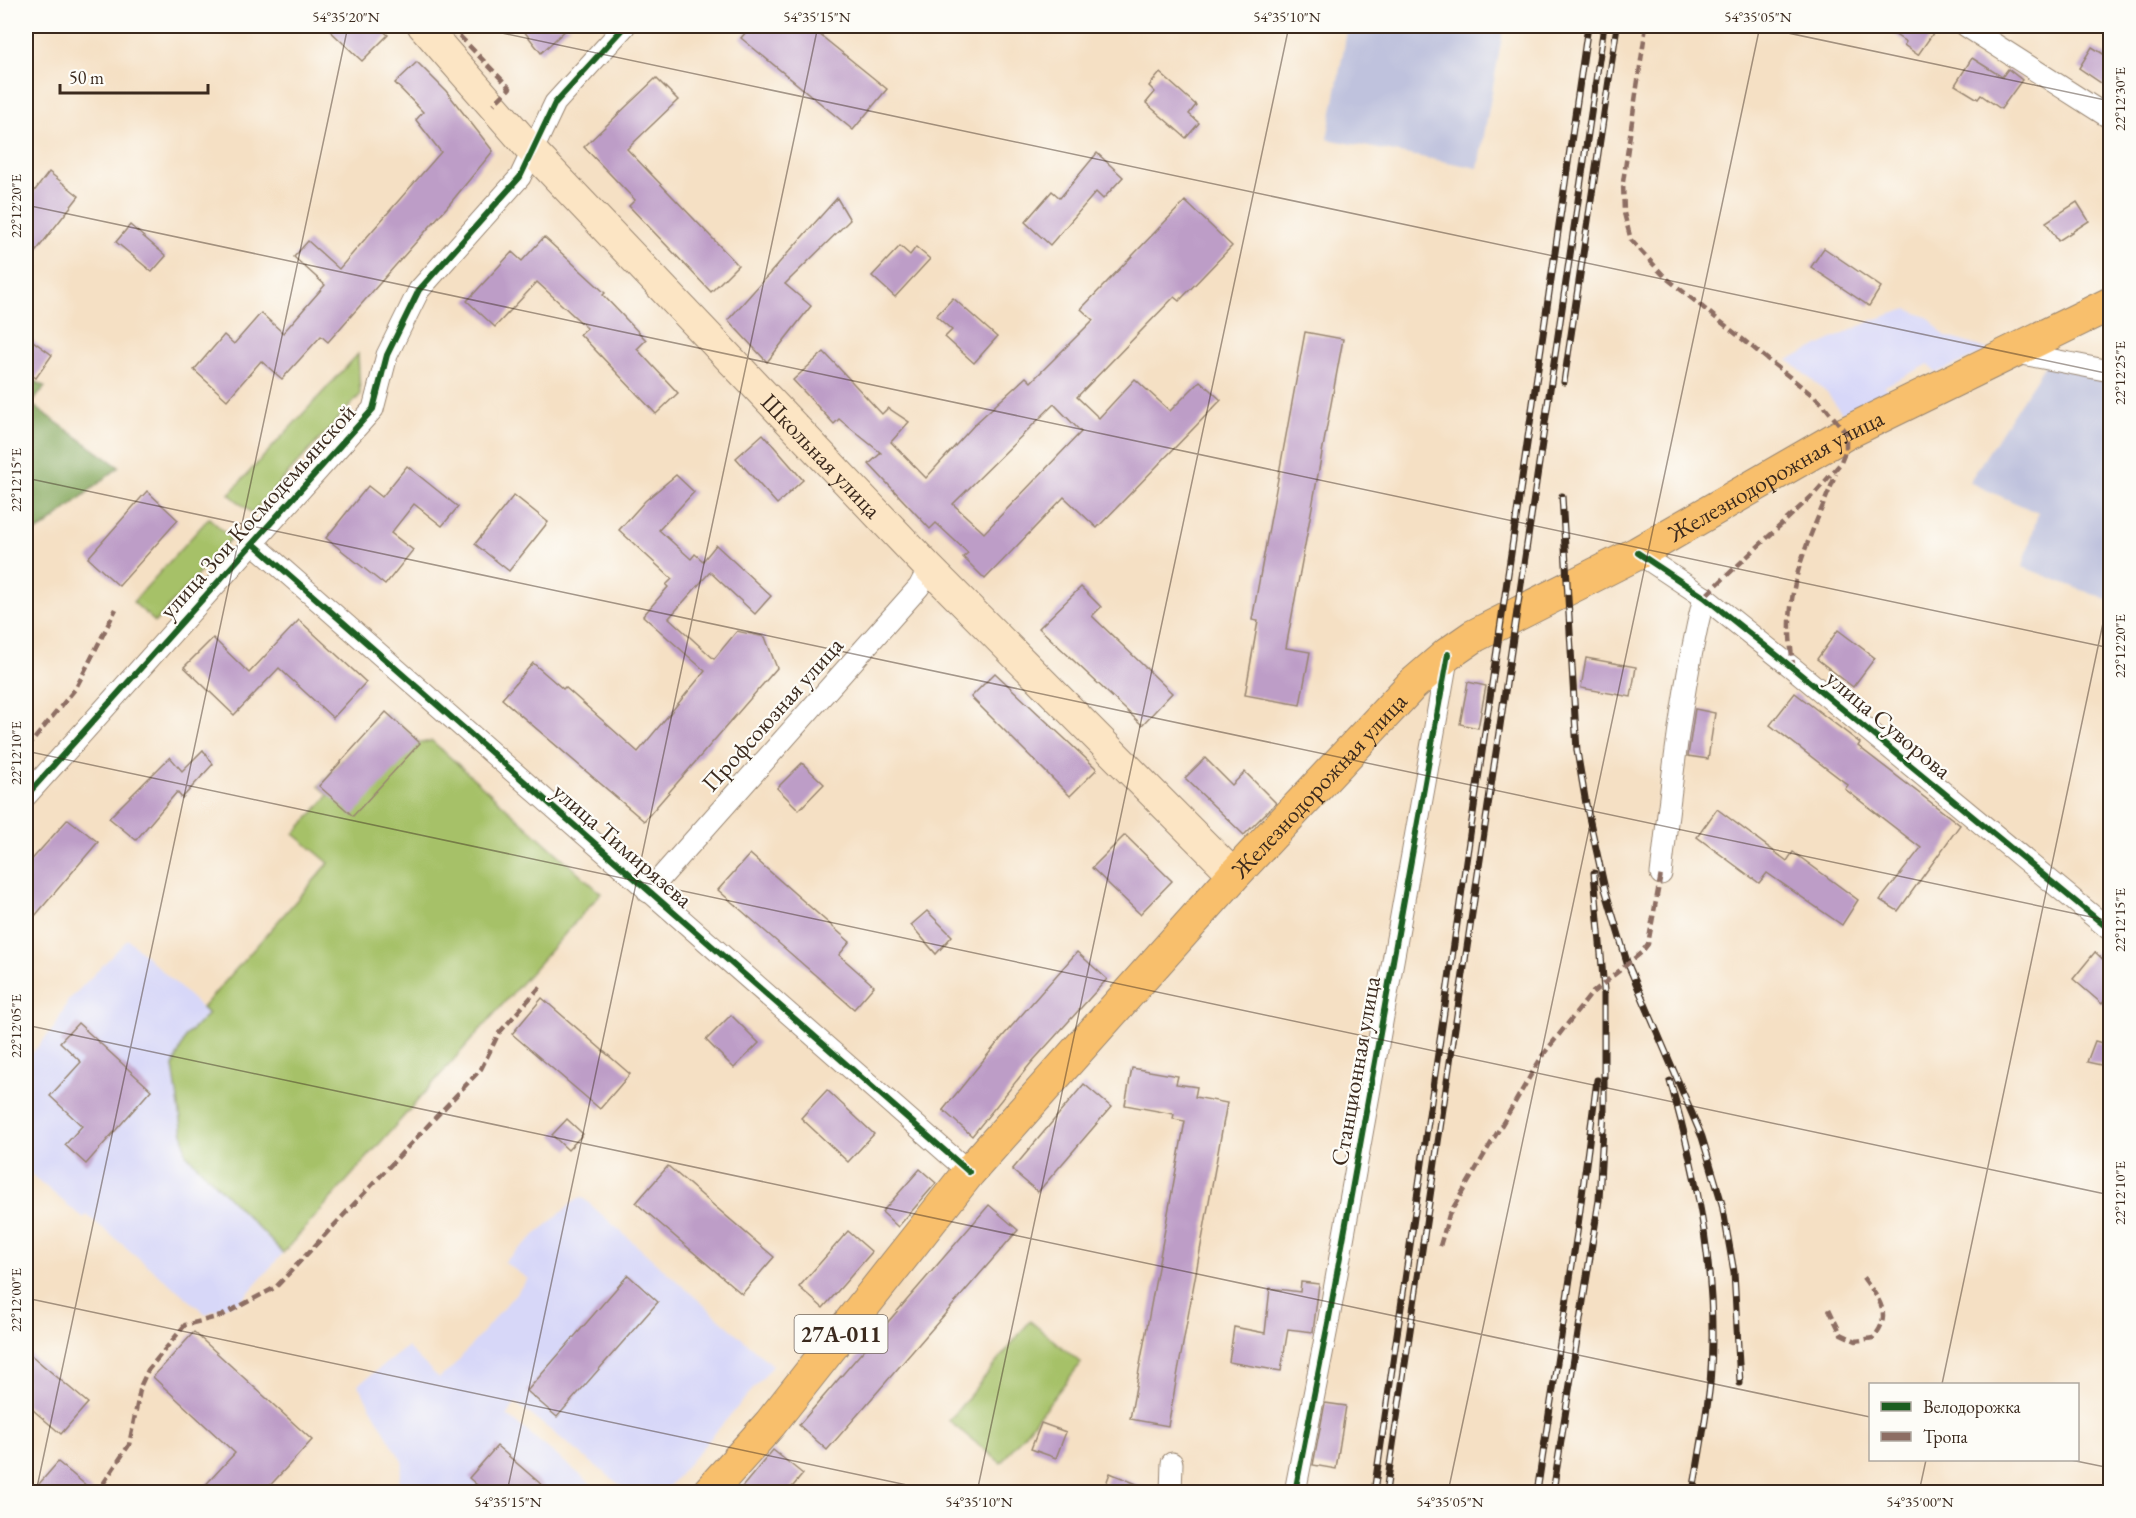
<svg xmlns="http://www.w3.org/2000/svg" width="2136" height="1518" viewBox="0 0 2136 1518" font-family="'EB Garamond',serif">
<rect width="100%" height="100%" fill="#fdfcf7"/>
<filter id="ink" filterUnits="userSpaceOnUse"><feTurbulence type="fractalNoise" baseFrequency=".0167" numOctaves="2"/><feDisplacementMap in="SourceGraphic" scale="12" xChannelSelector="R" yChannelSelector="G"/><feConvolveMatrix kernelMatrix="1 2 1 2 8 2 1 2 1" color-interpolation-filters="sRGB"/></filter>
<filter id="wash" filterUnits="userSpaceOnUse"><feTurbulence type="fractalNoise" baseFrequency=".008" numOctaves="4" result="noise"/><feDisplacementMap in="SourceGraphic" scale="24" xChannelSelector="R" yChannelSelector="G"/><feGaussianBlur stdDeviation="1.35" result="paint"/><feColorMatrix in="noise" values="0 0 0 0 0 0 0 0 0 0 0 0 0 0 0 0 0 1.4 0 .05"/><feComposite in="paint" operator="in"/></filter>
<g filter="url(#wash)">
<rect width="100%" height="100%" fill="#f5e0c4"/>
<g fill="#d7d7f8">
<polygon points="1907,309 1929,318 1945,336 1990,350 1936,373 1929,364 1885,386 1890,396 1846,419 1827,393 1788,360 1873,320"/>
<polygon points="128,939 208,1014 186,1036 186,1154 283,1253 242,1300 206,1314 87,1215 83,1218 26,1170 26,1060 55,1027 68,1001"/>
<polygon points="583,1198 773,1366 664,1492 629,1492 516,1403 507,1415 601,1492 396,1492 403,1463 358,1385 407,1347 439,1378 450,1370 528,1279 504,1262 577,1199"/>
</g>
<g fill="#bfc2dd">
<polygon points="1348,26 1504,26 1478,168 1327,139"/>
<polygon points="2047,362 2110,375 2110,601 2023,567 2038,513 1969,482"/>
</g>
<g fill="#a6c168" stroke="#707643" stroke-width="1.5">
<polygon points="358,354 360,395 252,513 229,494"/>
<polygon points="209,518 231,538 155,622 133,602"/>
<polygon points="386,712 420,743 432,741 601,893 283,1253 186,1154 173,1066 186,1036 208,1014 202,1008 329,863 294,834 329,795 319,786"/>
<polygon points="1030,1321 1081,1363 1001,1463 949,1421"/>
</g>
<polygon fill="#84a75c" stroke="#60683d" stroke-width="1.5" points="26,375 45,387 31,404 119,467 44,527 26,537"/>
<g id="blocks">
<g fill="#bd9dc7" fill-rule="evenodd">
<polygon points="325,26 378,26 388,35 362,61"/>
<polygon points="520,26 570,26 541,53"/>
<polygon points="751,26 809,26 887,89 853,130 741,38"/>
<polygon points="1882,26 1938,26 1918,55 1904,45 1906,42"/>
<polygon points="2092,47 2110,58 2110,89 2079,68"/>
<polygon points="1972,58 2002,77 2008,69 2022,80 2001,109 1981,95 1978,99 1955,85"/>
<polygon points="417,62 446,91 493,151 447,207 328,342 321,336 282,379 261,361 227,400 194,370 224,335 234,344 261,313 283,333 325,285 294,257 308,241 339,269 441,152 416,120 423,112 395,83"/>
<polygon points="1160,73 1196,105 1189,114 1199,123 1186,138 1146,103 1155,92 1149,86"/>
<polygon points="656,78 678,100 627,149 738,265 711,292 629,206 635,200 584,147"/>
<polygon points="1097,153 1123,177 1103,199 1096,192 1050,245 1025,222 1052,191 1060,198"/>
<polygon points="49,172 79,196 26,264 26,202"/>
<polygon points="837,198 850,220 785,284 811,306 767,362 728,320"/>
<path d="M1185 201 1232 246 1179 301 1174 297 1077 397 1099 418 1135 379 1170 411 1200 381 1221 400 1097 528 1064 497 985 579 963 557 968 553 936 523 930 529 869 464 881 453 839 419 834 424 793 380 824 352 882 414 888 408 909 422 891 442 926 478 976 423 1026 377 1031 382 1093 320 1081 309ZM1054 404 1081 432 984 533 953 504Z"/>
<polygon points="2077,202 2089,221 2058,241 2046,222"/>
<polygon points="130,225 166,256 152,272 116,242"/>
<polygon points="544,237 605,293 603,295 646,340 637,349 678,393 656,414 580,334 587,328 537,282 495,327 467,301 512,252 522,261"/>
<polygon points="900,246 910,255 916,247 930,259 895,297 872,276"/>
<polygon points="1824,248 1881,287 1869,306 1811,267"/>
<polygon points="953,298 997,337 974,363 945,337 952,330 936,316"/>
<polygon points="1305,332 1343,339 1286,648 1310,652 1300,705 1245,695 1258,621 1252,620"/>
<polygon points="26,336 52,355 36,378 26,371"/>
<polygon points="763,434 803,480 777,504 736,458"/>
<polygon points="407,466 458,507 442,526 414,504 391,533 413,550 385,585 326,538 368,486 382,497"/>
<polygon points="676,475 694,492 659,530 691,559 695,554 703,561 716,545 771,596 755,614 710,572 669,618 714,659 737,631 765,637 777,668 644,821 502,699 533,663 563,689 565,687 638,752 705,671 643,616 668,587 666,585 672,579 619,530 645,501"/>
<polygon points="147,491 178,520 119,586 88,558"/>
<polygon points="514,495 548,522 509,571 475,544"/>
<polygon points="1081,587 1101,607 1092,616 1172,693 1142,725 1039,628"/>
<polygon points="299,620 366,682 333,718 279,668 234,715 184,667 213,638 249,673"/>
<polygon points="1838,630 1875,658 1853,687 1817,659"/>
<polygon points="1586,658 1636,667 1631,697 1581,688"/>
<polygon points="995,673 1097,769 1070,796 971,697"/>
<polygon points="1468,682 1486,686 1478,728 1460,724"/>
<polygon points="1795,693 1860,743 1858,746 1960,825 1898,911 1880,900 1921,848 1845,789 1848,785 1770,725"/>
<polygon points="1695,709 1715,713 1708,759 1688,756"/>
<polygon points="386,712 420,743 353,816 319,786"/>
<polygon points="203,750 213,764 182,798 177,792 136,840 109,818 170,757 182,771"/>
<polygon points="1205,758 1232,785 1245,772 1276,803 1244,835 1185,778"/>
<polygon points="802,763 824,784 799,810 777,788"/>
<polygon points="1717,809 1787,861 1793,852 1858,900 1842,925 1767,873 1759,883 1697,837"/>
<polygon points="68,819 98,842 34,917 26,910 26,866"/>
<polygon points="1125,835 1172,881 1140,914 1092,868"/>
<polygon points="750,854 850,942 839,955 874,986 854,1009 718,890"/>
<polygon points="927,911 952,936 936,954 911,925"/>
<polygon points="1077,952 1107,979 1031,1063 972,1136 943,1110 1003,1036"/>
<polygon points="2095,952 2110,966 2110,993 2102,1004 2073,979"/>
<polygon points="542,998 630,1074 600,1109 512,1034"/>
<polygon points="731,1015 759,1043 734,1068 706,1040"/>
<polygon points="78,1023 151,1090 86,1164 65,1145 82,1126 50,1096 81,1062 60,1042"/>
<polygon points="2095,1041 2110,1045 2110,1067 2087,1062"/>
<polygon points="1132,1068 1178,1076 1176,1084 1197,1087 1195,1097 1227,1103 1168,1426 1130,1419 1185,1121 1173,1119 1174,1114 1125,1105"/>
<polygon points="1084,1084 1111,1107 1038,1192 1012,1170"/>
<polygon points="827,1090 874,1134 848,1162 801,1118"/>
<polygon points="567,1119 583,1134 568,1150 552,1135"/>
<polygon points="668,1166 774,1257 742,1294 636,1203"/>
<polygon points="920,1169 936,1183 898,1227 882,1212"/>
<polygon points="989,1205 1018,1230 827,1450 799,1425"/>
<polygon points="848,1231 872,1252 823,1308 799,1287"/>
<polygon points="628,1275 658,1302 557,1417 527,1391"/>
<polygon points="1301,1282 1319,1284 1313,1332 1288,1329 1281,1371 1229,1362 1234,1327 1265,1333 1270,1288 1300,1292"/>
<polygon points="194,1332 312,1440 264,1492 199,1492 235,1453 153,1377"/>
<polygon points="26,1351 88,1403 61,1434 26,1404"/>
<polygon points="1325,1403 1346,1406 1336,1469 1313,1465"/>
<polygon points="1041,1423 1066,1432 1056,1458 1031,1449"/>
<polygon points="497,1446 550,1492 485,1492 469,1478"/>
<polygon points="773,1450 803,1474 788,1492 738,1492"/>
<polygon points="58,1462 94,1492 32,1492"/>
<polygon points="1110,1473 1156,1492 1103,1492"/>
</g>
</g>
</g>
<g filter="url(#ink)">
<use href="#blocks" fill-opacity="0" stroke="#988571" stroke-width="1.5"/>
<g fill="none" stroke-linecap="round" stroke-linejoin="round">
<g stroke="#988571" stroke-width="23">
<g id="minor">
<polyline points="1966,26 2110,118"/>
<polyline points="2012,352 2110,371"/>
<polyline points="254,544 969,1172"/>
<polyline points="1638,553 1704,597 1794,669 2110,930"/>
<polyline points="26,796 373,409 387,355 419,290 520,177 555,103 625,26"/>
<path d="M1661 874C1672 781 1681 689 1704 597"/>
<polyline points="648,892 919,587 929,568"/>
<polyline points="1171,1492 1172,1463"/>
<polyline points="1295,1492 1329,1318 1448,654"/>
</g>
</g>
<g stroke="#988571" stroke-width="32">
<g id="secondary">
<path id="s1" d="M423 26 534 153 929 568 1234 875"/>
</g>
</g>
<g stroke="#988571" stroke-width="35">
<g id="primary">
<path id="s2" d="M709 1492 770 1424 969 1172 1234 875 1412 685 1448 654 1474 636 1638 553 1846 433 2110 304"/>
</g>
</g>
<use href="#minor" stroke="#fff" stroke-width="21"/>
<use href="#secondary" stroke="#fce5c4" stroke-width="30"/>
<use href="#primary" stroke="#f8bf6c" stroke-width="33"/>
<g stroke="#3b2a1e" stroke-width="7">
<g id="rail">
<polyline points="1564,382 1617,26"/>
<polyline points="1562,496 1577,751 1586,804 1605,889 1627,962 1702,1137 1722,1204 1734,1272 1740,1383"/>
<path d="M1670 1081C1698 1179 1719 1281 1710 1384 1706 1420 1699 1456 1693 1492"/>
<polyline points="1374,1492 1588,26"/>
<polyline points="1386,1492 1604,26"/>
<polyline points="1537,1492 1577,1233 1597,1080"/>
<polyline points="1553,1492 1599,1200 1604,1111 1604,990 1594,873"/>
</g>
</g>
<use href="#rail" stroke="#fdfcf7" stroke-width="4.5" stroke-dasharray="14" stroke-linecap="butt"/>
<g stroke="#8d6e63" stroke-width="4.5" stroke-dasharray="9 4.5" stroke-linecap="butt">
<polyline points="450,26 510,88 494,104"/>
<polyline points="1646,26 1623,182 1624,213 1631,240 1665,277 1822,403 1846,433 1846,449 1840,464 1815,493 1704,597"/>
<path d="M1794 669C1779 591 1808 544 1836 474"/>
<polyline points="26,749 76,688 116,609"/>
<polyline points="1440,1246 1449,1215 1542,1056 1592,993 1641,953 1648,944 1661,874"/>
<path d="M1829 1309 1841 1334 1856 1341 1873 1338C1894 1314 1878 1298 1862 1276"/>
<polyline points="103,1484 129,1445 141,1385 148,1370 185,1325 221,1316 276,1287 481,1069 499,1033 540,987"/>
</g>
<g stroke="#fdfcf7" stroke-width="10">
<g id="cycleway">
<polyline points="254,544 969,1172"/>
<polyline points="1638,553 1704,597 1794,669 2110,930"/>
<polyline points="26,796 373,409 387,355 419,290 520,177 555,103 625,26"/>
<polyline points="1295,1492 1329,1318 1448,654"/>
</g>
</g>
<use href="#cycleway" stroke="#1b5e20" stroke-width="6"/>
</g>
</g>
<path fill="none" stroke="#3b2a1e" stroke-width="1.5" stroke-opacity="0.45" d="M469 26 2110 374M1755 26 2110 101M26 205 2110 648M26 478 2110 921M26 751 2110 1195M26 1025 1870 1417M26 1298 940 1492M1942 1384 2110 590M2071 1460 2110 1468M36 1492 348 26M507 1492 818 26M977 1492 1289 26M1448 1492 1760 26M1919 1492 1926 1460"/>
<g text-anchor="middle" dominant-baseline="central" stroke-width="4.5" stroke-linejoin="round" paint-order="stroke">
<rect fill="#fdfcf7" stroke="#75695f" stroke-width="1.5" x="794.5" y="1315" width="93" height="38" rx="4.5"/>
<g font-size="22" font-weight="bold" fill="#3b2a1e">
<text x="841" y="1334">27А-011</text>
</g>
<g font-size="24" fill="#3b2a1e" stroke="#fdfcf7">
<text stroke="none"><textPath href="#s1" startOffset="586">Школьная улица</textPath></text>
<text stroke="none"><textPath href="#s2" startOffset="1492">Железнодорожная улица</textPath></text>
<text transform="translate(257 511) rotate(-48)">улица Зои Космодемьянской</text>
<text transform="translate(772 714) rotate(-48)">Профсоюзная улица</text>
<text transform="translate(1889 724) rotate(40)">улица Суворова</text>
<text stroke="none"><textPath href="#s2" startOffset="934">Железнодорожная улица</textPath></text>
<text transform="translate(623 845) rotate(41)">улица Тимирязева</text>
<text transform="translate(1355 1071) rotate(-80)">Станционная улица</text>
</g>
</g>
<rect width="2136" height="1518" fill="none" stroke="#fdfcf7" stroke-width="66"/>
<rect x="1869" y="1383" width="210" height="78" fill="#fdfcf7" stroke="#afa8a0" stroke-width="1.5"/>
<rect x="1881" y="1402" width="30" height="9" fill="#1b5e20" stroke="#afa8a0" stroke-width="1.5"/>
<text x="1923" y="1413" font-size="18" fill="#3b2a1e">Велодорожка</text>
<rect x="1881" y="1432" width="30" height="9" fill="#8d6e63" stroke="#afa8a0" stroke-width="1.5"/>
<text x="1923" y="1443" font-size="18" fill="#3b2a1e">Тропа</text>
<path d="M60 84v9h148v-9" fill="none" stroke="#3b2a1e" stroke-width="3"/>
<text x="69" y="84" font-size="18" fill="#3b2a1e" stroke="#fdfcf7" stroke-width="4.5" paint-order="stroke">50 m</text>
<rect x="33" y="33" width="2070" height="1452" fill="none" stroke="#3b2a1e" stroke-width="2"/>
<g font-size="15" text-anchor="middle" fill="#3b2a1e">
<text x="346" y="22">54°35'20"N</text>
<text x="817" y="22">54°35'15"N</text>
<text x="1287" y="22">54°35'10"N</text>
<text x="1758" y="22">54°35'05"N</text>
<text transform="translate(2120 99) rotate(-90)" y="5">22°12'30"E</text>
<text transform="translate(16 206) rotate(-90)" y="5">22°12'20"E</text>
<text transform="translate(2120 373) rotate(-90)" y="5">22°12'25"E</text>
<text transform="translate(16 480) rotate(-90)" y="5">22°12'15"E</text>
<text transform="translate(2120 646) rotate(-90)" y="5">22°12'20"E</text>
<text transform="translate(16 753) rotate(-90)" y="5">22°12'10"E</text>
<text transform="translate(2120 920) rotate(-90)" y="5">22°12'15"E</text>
<text transform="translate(16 1026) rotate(-90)" y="5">22°12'05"E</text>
<text transform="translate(2120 1193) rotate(-90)" y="5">22°12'10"E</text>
<text transform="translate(16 1300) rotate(-90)" y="5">22°12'00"E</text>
<text x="508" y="1507">54°35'15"N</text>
<text x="979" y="1507">54°35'10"N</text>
<text x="1450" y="1507">54°35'05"N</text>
<text x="1920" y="1507">54°35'00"N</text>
</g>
</svg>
